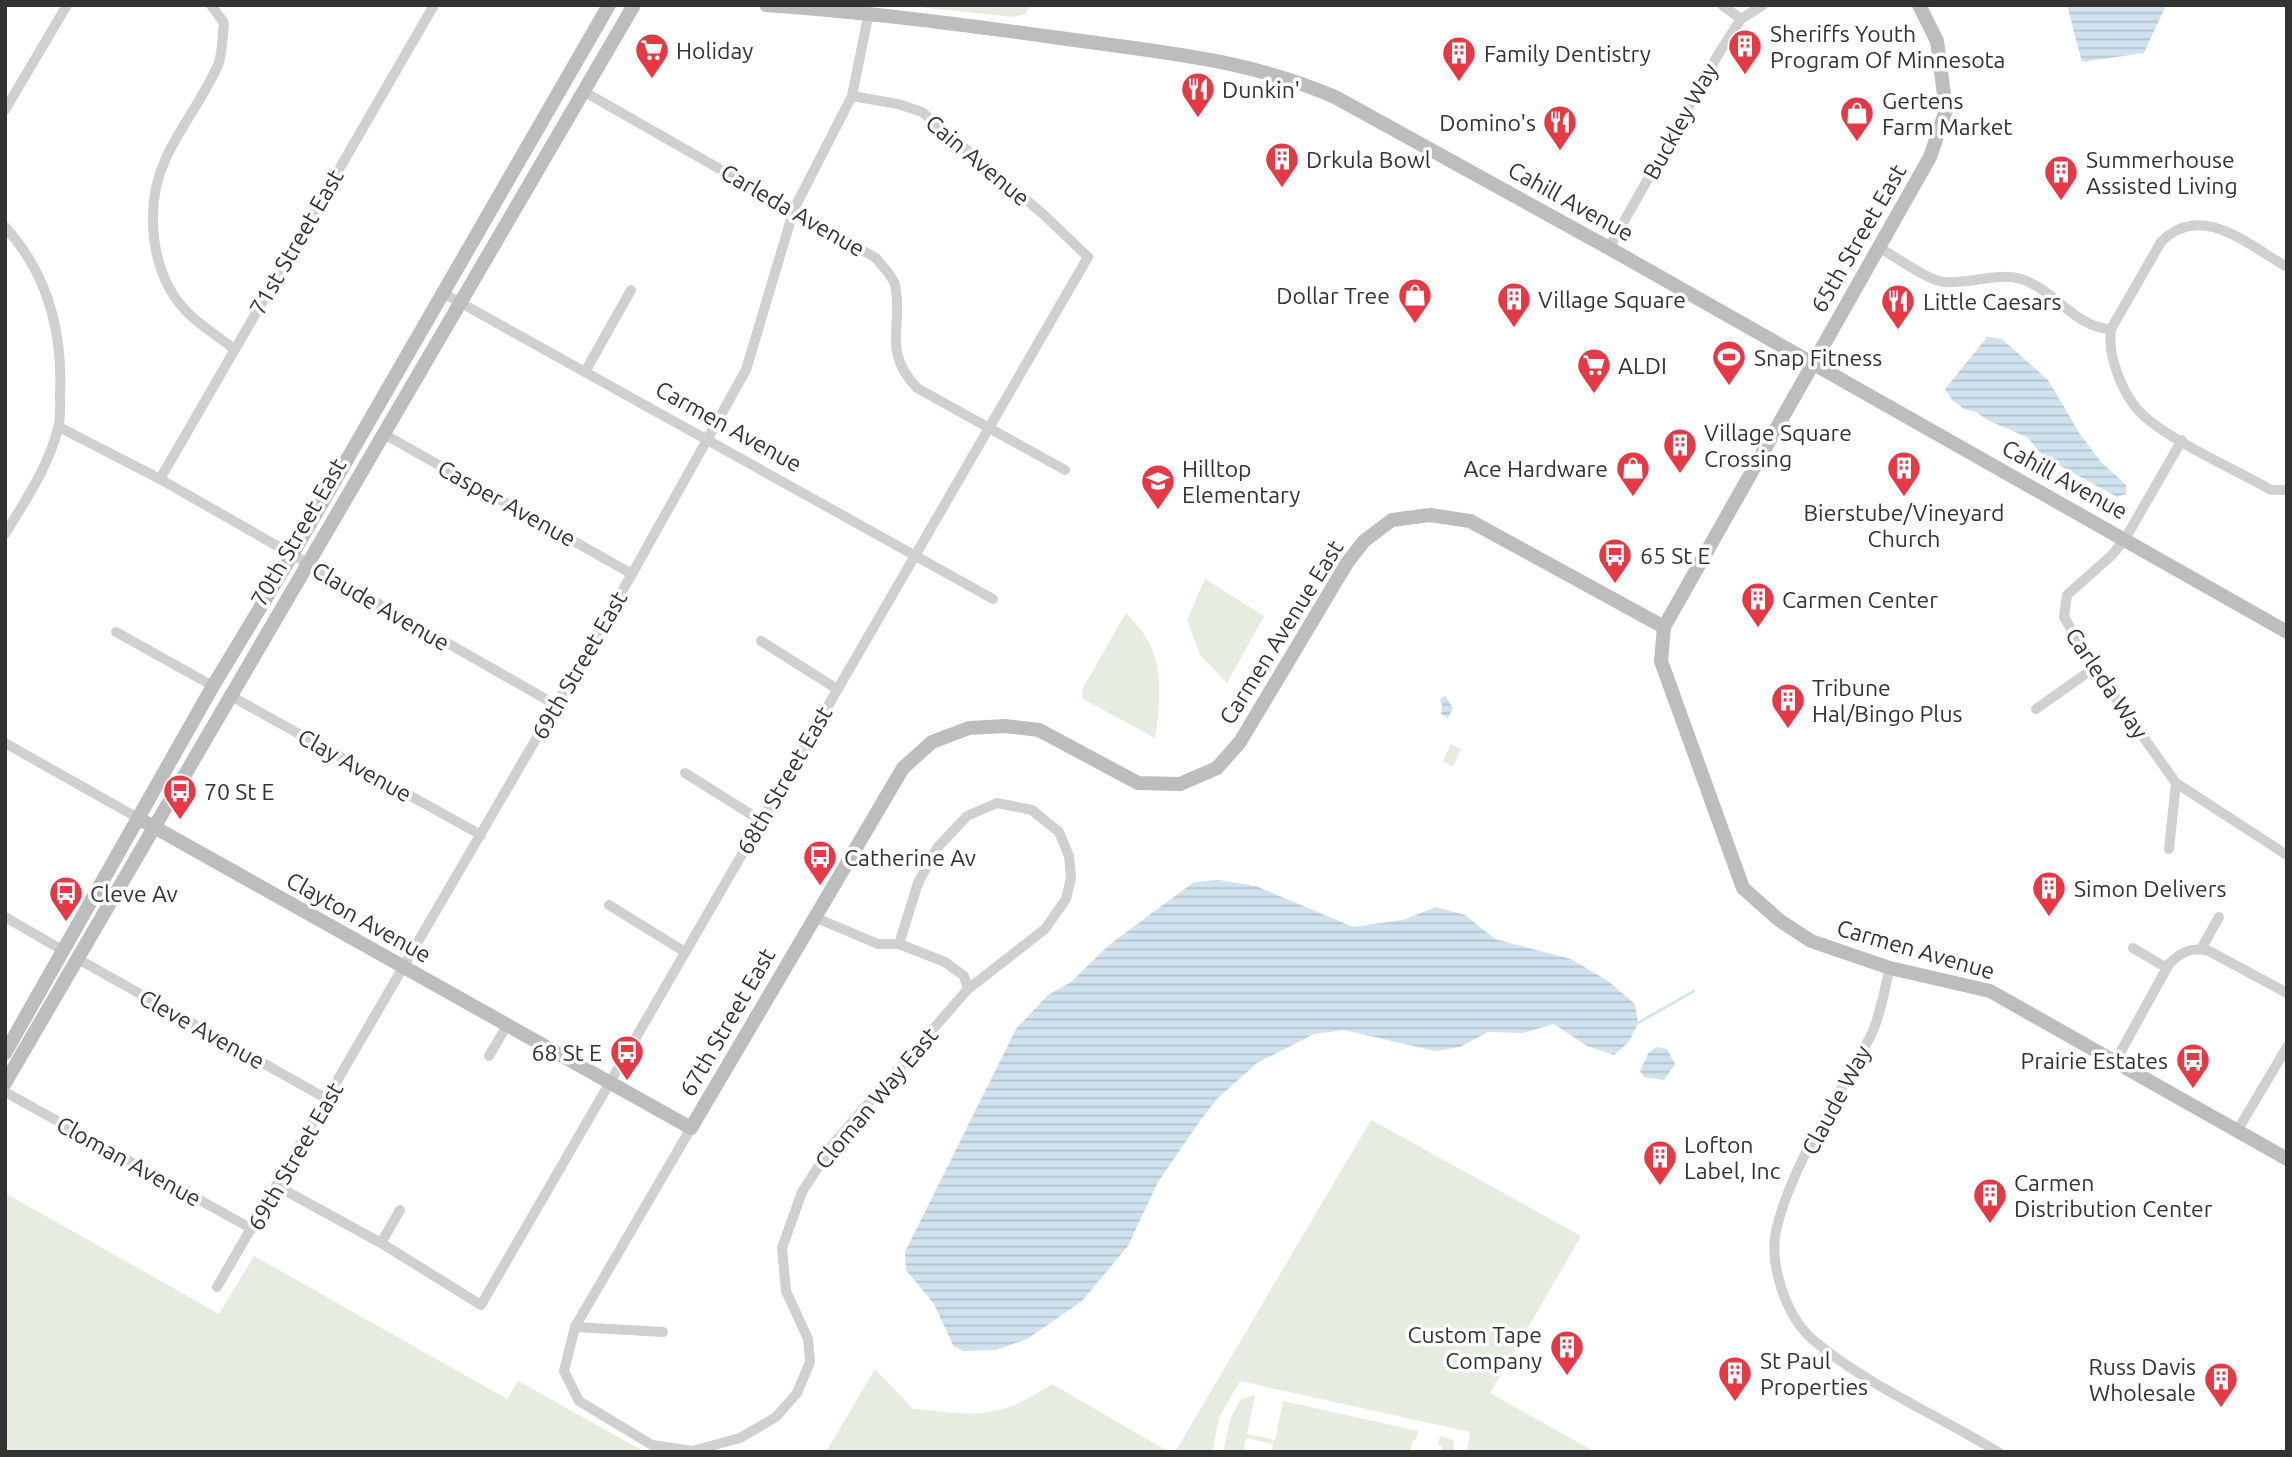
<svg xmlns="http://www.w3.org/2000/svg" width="2292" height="1457" viewBox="0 0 2292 1457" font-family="Ubuntu,sans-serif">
<defs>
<pattern id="water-rules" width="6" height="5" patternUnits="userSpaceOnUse" patternTransform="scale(1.75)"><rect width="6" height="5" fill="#cfe2ee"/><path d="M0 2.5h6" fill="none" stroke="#b2c2cd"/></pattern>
</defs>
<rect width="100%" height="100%" fill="#fff"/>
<g fill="#e6ecdf">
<polygon points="901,5 1030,5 1026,14 1013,17"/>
<polygon points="1205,579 1264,616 1227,683 1200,655 1187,620"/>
<path d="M1126 613C1133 621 1142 630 1147 639 1164 668 1160 707 1155 738L1083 699 1082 690Z"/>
<polygon points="1451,744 1461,749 1453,767 1443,761"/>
<polygon points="1371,1120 1581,1236 1490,1393 1595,1452 1467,1452 1470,1432 1240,1381 1220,1415 1212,1452 1175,1452"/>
<polygon points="5,1193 219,1314 254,1256 507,1399 518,1381 645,1452 5,1452"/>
<path d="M875 1369 913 1409C977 1415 995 1421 1052 1384L1169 1452H826Z"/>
<polygon points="1255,1395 1247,1434 1275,1440 1283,1401 1418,1431 1416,1440 1413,1440 1410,1452 1272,1452 1273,1444 1246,1438 1243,1452 1223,1452 1230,1420 1240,1400"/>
<polygon points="1440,1436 1453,1440 1455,1452 1441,1452 1442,1446 1438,1445"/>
</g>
<g fill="url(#water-rules)">
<polygon points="2067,5 2166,5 2144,53 2082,62"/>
<polygon points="1987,337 2002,339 2048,380 2080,434 2101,462 2126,485 2126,494 2117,497 2044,457 2027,437 1987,420 1976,412 1964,409 1952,400 1945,389"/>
<polygon points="1445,696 1453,708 1448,718 1441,714 1442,706 1440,699"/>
<polygon points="1219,880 1256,886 1353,927 1403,920 1436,907 1465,915 1495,939 1571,959 1608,981 1635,1004 1638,1023 1629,1042 1614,1055 1587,1046 1554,1024 1523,1033 1488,1032 1460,1047 1435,1051 1344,1030 1314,1034 1257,1063 1217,1099 1202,1118 1158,1182 1128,1246 1082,1301 1027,1339 996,1350 964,1351 954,1347 934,1304 906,1270 905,1252 1016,1029 1048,995 1071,982 1109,945 1194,882"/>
<polygon points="1657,1047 1667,1049 1675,1064 1664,1080 1644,1077 1640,1071 1649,1052"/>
</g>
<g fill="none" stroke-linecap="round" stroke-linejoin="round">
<polyline stroke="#cfe2ee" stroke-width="2.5" points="1638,1023 1694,991"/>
<g stroke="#d0d0d0" stroke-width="10">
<path d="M211 5 224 23C222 36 223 53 218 65 204 97 181 126 166 158 144 205 149 274 188 313 201 326 219 337 234 349"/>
<polyline points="1722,5 1741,19"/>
<path d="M583 91 876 258C882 266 893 276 895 285 904 327 881 350 917 388L1065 470"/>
<polyline points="5,110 67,5"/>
<path d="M5 227C49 275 63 333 60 396 60 406 61 418 58 428 49 466 25 501 5 534"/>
<path d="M1878 247C1895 256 1928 281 1945 282 1971 284 1997 272 2021 279 2054 289 2075 328 2111 329"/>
<polyline points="1609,248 1719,53 1741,19 1763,5"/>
<path d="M2287 267C2248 245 2201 201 2161 242L2111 329C2107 357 2124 399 2145 417 2175 443 2234 469 2271 490H2287"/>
<polyline points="443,293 993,599"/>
<polyline points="585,372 631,290"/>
<polyline points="59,427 160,479 556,705"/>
<polyline points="382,433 632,574"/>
<polyline points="2182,440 2125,539 2112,555 2067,595 2064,617 2094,668 2176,783 2287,855"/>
<polyline points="160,479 434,5"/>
<polyline points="116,632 213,686"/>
<polyline points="761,641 837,689"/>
<polyline points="229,695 481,835"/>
<polyline points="2036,709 2094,668"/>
<polyline points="5,743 138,818"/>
<polyline points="685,773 760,820"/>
<polyline points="2169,849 2176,783"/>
<polyline points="609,905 685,952"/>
<polyline points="5,917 64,951"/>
<polyline points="814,917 878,944 899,944 945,962 964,976 968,989"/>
<polyline points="2133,948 2167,968"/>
<polyline points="2201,949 2219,917"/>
<polyline points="78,959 327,1099"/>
<path d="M1890 968C1884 990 1881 1015 1871 1035 1840 1096 1791 1164 1776 1231 1769 1264 1786 1316 1812 1339 1863 1383 1939 1416 1998 1452"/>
<polyline points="489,1056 506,1027"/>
<path d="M2115 1062 2169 964C2182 951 2192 947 2209 951L2287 993"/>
<polyline points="5,1092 252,1229"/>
<polyline points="691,1128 575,1327 564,1371 579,1401 652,1445 692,1451 740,1438 776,1417 797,1393 810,1362 808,1339 786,1291 782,1248 802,1192 833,1144 968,989 1045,929 1066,899 1071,878 1069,856 1059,832 1032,810 997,803 967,816 937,848 918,883 899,944"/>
<polyline points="2237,1131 2287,1047"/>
<polyline points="277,1186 381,1243 481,1305 1088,257 1043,214 922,112 898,104 852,96"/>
<polyline points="381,1243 400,1210"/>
<polyline points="217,1287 632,574 746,370 794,209 852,96 869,12"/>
<polyline points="575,1327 663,1332"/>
</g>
<g stroke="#bdbdbd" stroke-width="14">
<path d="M766 5C867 12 966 25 1067 39 1160 52 1248 59 1335 97L1609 248 2287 632"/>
<polyline points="1919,5 1937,41 1946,110 1930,157 1664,627 1661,661 1743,888 1779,920 1811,941 1890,968 1990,991 2287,1159"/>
<polyline points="138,818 691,1128 903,768 932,742 969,728 1005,726 1039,730 1138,783 1180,784 1217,768 1240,742 1347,563 1364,541 1392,520 1430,515 1470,521 1664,627"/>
<polyline points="5,1053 213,686 292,555 609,5"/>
<polyline points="5,1083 634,5"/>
</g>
</g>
<defs>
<g id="building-pin" transform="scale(1.75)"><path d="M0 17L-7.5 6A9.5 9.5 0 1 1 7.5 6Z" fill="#e63946" stroke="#fff"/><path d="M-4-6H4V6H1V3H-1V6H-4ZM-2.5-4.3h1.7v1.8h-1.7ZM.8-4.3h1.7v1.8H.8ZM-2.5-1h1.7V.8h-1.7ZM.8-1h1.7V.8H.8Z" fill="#fff"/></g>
<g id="supermarket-pin" transform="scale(1.75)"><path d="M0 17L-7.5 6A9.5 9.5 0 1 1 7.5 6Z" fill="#e63946" stroke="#fff"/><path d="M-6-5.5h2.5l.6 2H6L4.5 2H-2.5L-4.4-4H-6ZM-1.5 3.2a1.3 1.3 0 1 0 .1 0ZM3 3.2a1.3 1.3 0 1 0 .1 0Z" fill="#fff"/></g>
<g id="restaurant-pin" transform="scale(1.75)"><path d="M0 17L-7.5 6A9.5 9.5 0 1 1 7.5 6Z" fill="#e63946" stroke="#fff"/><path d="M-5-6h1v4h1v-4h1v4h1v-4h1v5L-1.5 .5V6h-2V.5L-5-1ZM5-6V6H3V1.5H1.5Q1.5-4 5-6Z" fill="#fff"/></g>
<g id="shop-pin" transform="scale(1.75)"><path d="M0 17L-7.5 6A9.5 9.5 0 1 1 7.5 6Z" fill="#e63946" stroke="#fff"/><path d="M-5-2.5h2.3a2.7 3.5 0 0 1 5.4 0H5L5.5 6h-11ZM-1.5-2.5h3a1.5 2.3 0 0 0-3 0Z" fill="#fff"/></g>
<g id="stadium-pin" transform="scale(1.75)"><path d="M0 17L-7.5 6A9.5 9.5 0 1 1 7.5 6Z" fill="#e63946" stroke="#fff"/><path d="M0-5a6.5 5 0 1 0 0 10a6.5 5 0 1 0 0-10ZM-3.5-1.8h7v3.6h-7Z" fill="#fff"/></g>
<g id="school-pin" transform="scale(1.75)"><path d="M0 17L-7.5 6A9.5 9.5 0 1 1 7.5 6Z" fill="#e63946" stroke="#fff"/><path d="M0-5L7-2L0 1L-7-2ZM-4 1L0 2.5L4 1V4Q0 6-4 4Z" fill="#fff"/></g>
<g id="bus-pin" transform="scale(1.75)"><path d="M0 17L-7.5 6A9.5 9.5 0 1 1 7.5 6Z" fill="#e63946" stroke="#fff"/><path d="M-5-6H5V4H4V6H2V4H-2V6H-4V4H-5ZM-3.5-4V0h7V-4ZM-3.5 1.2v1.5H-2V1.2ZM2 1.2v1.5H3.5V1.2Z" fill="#fff"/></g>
</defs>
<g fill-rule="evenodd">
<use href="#building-pin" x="1745" y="46"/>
<use href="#supermarket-pin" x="652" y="50"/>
<use href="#building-pin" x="1459" y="53"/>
<use href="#restaurant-pin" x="1198" y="89"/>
<use href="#shop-pin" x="1857" y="113"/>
<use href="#restaurant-pin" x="1560" y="122"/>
<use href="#building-pin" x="1282" y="159"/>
<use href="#building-pin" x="2061" y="172"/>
<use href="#shop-pin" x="1415" y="295"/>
<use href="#building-pin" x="1514" y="299"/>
<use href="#restaurant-pin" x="1898" y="301"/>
<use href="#stadium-pin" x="1729" y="357"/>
<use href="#supermarket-pin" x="1594" y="365"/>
<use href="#building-pin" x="1680" y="445"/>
<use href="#shop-pin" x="1633" y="468"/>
<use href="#building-pin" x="1904" y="468"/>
<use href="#school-pin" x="1158" y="481"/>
<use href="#bus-pin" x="1615" y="555"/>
<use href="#building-pin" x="1758" y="599"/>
<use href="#building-pin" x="1788" y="700"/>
<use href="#bus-pin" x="180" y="791"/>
<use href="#bus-pin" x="820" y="857"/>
<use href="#building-pin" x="2049" y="888"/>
<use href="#bus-pin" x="66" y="893"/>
<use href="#bus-pin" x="627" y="1052"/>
<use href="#bus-pin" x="2193" y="1060"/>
<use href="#building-pin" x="1660" y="1157"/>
<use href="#building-pin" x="1990" y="1195"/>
<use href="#building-pin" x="1567" y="1347"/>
<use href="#building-pin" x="1735" y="1373"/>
<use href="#building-pin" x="2221" y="1379"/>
</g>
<g text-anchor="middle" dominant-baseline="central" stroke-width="7" stroke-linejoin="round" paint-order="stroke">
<g font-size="23" fill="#333" stroke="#fff" text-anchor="start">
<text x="1770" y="33">Sheriffs Youth<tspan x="1770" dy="26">Program Of Minnesota</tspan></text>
<text x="676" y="50">Holiday</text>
<text x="1484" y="53">Family Dentistry</text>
<text x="1222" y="89">Dunkin'</text>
<text x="1882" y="100">Gertens<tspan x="1882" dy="26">Farm Market</tspan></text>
<text x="1536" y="122" text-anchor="end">Domino's</text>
<text x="1306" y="159">Drkula Bowl</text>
<text x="2086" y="159">Summerhouse<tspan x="2086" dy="26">Assisted Living</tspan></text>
<text x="1390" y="295" text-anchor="end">Dollar Tree</text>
<text x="1538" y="299">Village Square</text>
<text x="1923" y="301">Little Caesars</text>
<text x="1754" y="357">Snap Fitness</text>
<text x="1618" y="365">ALDI</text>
<text x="1704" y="432">Village Square<tspan x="1704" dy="26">Crossing</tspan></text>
<text x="1182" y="468">Hilltop<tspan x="1182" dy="26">Elementary</tspan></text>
<text x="1608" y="468" text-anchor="end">Ace Hardware</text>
<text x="1904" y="512" text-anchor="middle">Bierstube/Vineyard<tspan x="1904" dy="26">Church</tspan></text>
<text x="1640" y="555">65 St E</text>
<text x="1782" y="599">Carmen Center</text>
<text x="1812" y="687">Tribune<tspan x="1812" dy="26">Hal/Bingo Plus</tspan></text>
<text x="204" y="791">70 St E</text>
<text x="844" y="857">Catherine Av</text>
<text x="2074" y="888">Simon Delivers</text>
<text x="90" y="893">Cleve Av</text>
<text x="602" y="1052" text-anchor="end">68 St E</text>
<text x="2168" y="1060" text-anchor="end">Prairie Estates</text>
<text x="1684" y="1144">Lofton<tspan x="1684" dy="26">Label, Inc</tspan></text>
<text x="2014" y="1182">Carmen<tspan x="2014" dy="26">Distribution Center</tspan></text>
<text x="1542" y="1334" text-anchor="end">Custom Tape<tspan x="1542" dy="26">Company</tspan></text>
<text x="1760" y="1360">St Paul<tspan x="1760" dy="26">Properties</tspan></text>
<text x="2196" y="1366" text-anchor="end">Russ Davis<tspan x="2196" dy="26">Wholesale</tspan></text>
</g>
<g font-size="23" fill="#333" stroke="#fff">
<text transform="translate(1680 121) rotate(-61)">Buckley Way</text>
<text transform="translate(978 160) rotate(40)">Cain Avenue</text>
<text transform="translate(1571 201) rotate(29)">Cahill Avenue</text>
<text transform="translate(793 210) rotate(30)">Carleda Avenue</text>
<text transform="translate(1858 238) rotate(-60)">65th Street East</text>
<text transform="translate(296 242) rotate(-60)">71st Street East</text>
<text transform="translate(729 426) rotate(29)">Carmen Avenue</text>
<text transform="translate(2065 479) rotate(29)">Cahill Avenue</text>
<text transform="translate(507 503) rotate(29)">Casper Avenue</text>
<text transform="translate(298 532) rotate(-60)">70th Street East</text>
<text transform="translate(381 606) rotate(30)">Claude Avenue</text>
<text transform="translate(1281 632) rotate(-58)">Carmen Avenue East</text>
<text transform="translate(579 665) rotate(-60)">69th Street East</text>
<text transform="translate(2107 683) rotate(56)">Carleda Way</text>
<text transform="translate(355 765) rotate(29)">Clay Avenue</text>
<text transform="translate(784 780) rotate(-60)">68th Street East</text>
<text transform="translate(359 917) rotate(29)">Clayton Avenue</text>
<text transform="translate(1916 949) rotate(16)">Carmen Avenue</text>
<text transform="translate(727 1022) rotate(-60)">67th Street East</text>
<text transform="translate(202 1029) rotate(29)">Cleve Avenue</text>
<text transform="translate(876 1098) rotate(-50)">Cloman Way East</text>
<text transform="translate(1836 1100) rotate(-62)">Claude Way</text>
<text transform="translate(295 1156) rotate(-60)">69th Street East</text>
<text transform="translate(129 1161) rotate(29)">Cloman Avenue</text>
</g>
</g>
<rect width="2292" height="1457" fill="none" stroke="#333333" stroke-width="14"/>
</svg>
